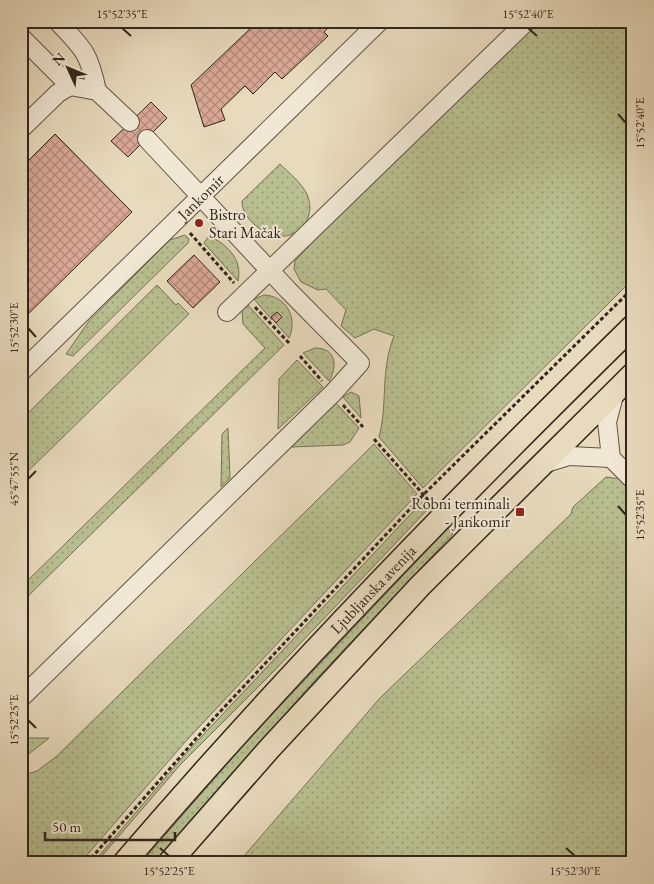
<svg xmlns="http://www.w3.org/2000/svg" width="654" height="884" viewBox="0 0 654 884" font-family="'EB Garamond',serif">
<defs>
<pattern id="grass-dots" width="8" height="8" patternUnits="userSpaceOnUse" patternTransform="scale(1.25)"><rect width="8" height="8" fill="#b8bf90"/><path d="M2 2h.1M6 6h.1" fill="none" stroke="#969b75" stroke-width="1.8" stroke-linecap="round"/></pattern>
<pattern id="building-cross-hatch" width="8" height="8" patternUnits="userSpaceOnUse" patternTransform="scale(1.25)"><rect width="8" height="8" fill="#dba897"/><path d="M0 0l8 8M0 8l8-8" fill="none" stroke="#b2897a"/></pattern>
</defs>
<rect width="100%" height="100%" fill="#e8dabd"/>
<filter id="stains"><feTurbulence type="fractalNoise" baseFrequency=".004" numOctaves="4"/><feColorMatrix values="0 0 0 0 .2 0 0 0 0 .09 0 0 0 0 .02 0 0 0 .5 -.17"/></filter>
<radialGradient id="worn" r=".72"><stop offset=".6" stop-color="#630" stop-opacity="0"/><stop offset="1" stop-color="#630" stop-opacity=".3"/></radialGradient>
<g fill="url(#grass-dots)" stroke="#757356">
<path d="M537 21H633V279L423 488 379 437C388 404 380 371 394 336L374 329 355 338 341 326 346 310 326 289 318 290 301 282 294 269 295 261 334 219Z"/>
<path d="M280 164C288 172 298 180 304 189 324 219 289 255 255 225 248 219 242 211 242 201Z"/>
<polygon points="185,235 189,239 188,243 73,356 66,354 89,321 170,240"/>
<path d="M209 236C227 244 243 260 238 281L204 243Z"/>
<polygon points="157,285 176,305 178,303 189,314 21,478 21,420"/>
<path d="M264 295C287 296 298 319 289 338L275 322 282 317 277 312 272 317V320L254 299Z"/>
<polygon points="248,305 284,345 21,603 21,587 265,348 243,324 242,311"/>
<path d="M315 348C336 348 338 366 329 381L303 353Z"/>
<polygon points="297,360 323,387 278,429 279,379"/>
<polygon points="351,392 359,396 361,418 343,397"/>
<polygon points="336,403 359,428 350,442 343,445 291,447"/>
<polygon points="228,428 230,478 221,487 222,434"/>
<polygon points="374,444 417,494 186,741 80,863 21,863 21,776 37,771 57,756"/>
<polygon points="606,477 621,479 633,489 633,863 238,863 380,698 571,514 573,507"/>
<polygon points="422,502 429,508 273,672 180,765 101,857 103,860 101,863 93,863 188,751"/>
<polygon points="448,528 453,534 318,677 153,863 141,863 247,741"/>
<polygon points="21,738 49,738 30,753 21,756"/>
</g>
<g fill="url(#building-cross-hatch)" stroke="#32271c">
<polygon points="247,21 335,21 324,32 328,36 282,79 275,72 253,94 245,86 221,109 225,120 204,127 191,85 253,26"/>
<polygon points="151,102 167,118 128,157 111,141"/>
<polygon points="55,134 132,212 21,321 21,168"/>
<polygon points="194,255 220,282 193,308 167,281"/>
<polygon points="277,312 282,317 276,323 271,317"/>
</g>
<g fill="none" stroke-linecap="round" stroke-linejoin="round">
<g stroke="#605444" stroke-width="20">
<g id="minor">
<path d="M57 21C84 49 89 53 97 91"/>
<polyline points="21,37 70,86 97,91 130,122"/>
<polyline points="21,129 58,93 70,86"/>
<polyline points="227,312 527,21"/>
<path id="s1" d="M21 372 380 21"/>
<polyline points="615,392 607,422 611,458 633,480"/>
<polyline points="543,464 569,456 611,458"/>
<polyline points="21,698 333,393 360,363 288,290 147,139"/>
</g>
</g>
<g stroke="#32271c" stroke-width="25">
<g id="major">
<path id="s2" d="M124 863C285 675 457 499 633 326"/>
<polyline points="169,863 270,748 420,586 633,374"/>
</g>
</g>
<g stroke="#32271c" stroke-width="3" stroke-dasharray="4 2.5" stroke-linecap="butt">
<polyline points="190,233 234,283"/>
<polyline points="255,307 289,343"/>
<polyline points="300,356 322,381"/>
<polyline points="343,405 363,427"/>
<polyline points="374,439 430,502"/>
<polyline points="87,863 216,716 423,495 633,288"/>
</g>
<use href="#minor" stroke="#f0e7d4" stroke-width="18"/>
<use href="#major" stroke="#e8dabd" stroke-width="22"/>
</g>
<path fill="none" stroke="#32271c" stroke-width="2" d="M122 28 131 36M528 28 537 36M618 114 626 123M28 328 36 337M28 479 36 471M618 506 626 515M28 720 36 728M160 848 169 856M566 848 575 856"/>
<g fill="#8f2418" stroke="#f0e7d4" stroke-width="2">
<circle cx="199" cy="223" r="5"/>
<rect x="515" y="507" width="10" height="10" rx="2.5"/>
</g>
<g text-anchor="middle" dominant-baseline="central" stroke-width="4" stroke-linejoin="round" paint-order="stroke">
<g font-size="16" fill="#32271c" stroke="#f0e7d4">
<text stroke="none"><textPath href="#s1" startOffset="251">Jankomir</textPath></text>
<text stroke="none"><textPath href="#s2" startOffset="370">Ljubljanska avenija</textPath></text>
</g>
<g font-size="16" fill="#32271c" stroke="#f0e7d4" text-anchor="start">
<text x="209" y="214">Bistro<tspan x="209" dy="18">Stari Mačak</tspan></text>
<text x="510" y="503" text-anchor="end">Robni terminali<tspan x="510" dy="18">- Jankomir</tspan></text>
</g>
</g>
<rect width="654" height="884" fill="none" stroke="#e8dabd" stroke-width="55"/>
<g transform="translate(68 68) rotate(314)" stroke="#f0e7d4" stroke-width="4" paint-order="stroke">
<path d="M0-4L9 19L0 12L-9 19Z" fill="#32271c"/>
<text y="-8" font-size="14" font-weight="bold" text-anchor="middle" fill="#32271c">N</text>
</g>
<path d="M45 832v8h130v-8" fill="none" stroke="#32271c" stroke-width="2.5"/>
<text x="52" y="832" font-size="15" fill="#32271c" stroke="#f0e7d4" stroke-width="4" paint-order="stroke">50 m</text>
<rect x="28" y="28" width="598" height="828" fill="none" stroke="#32271c" stroke-width="2"/>
<g font-size="12" text-anchor="middle" fill="#32271c">
<text x="122" y="18">15°52'35"E</text>
<text x="528" y="18">15°52'40"E</text>
<text transform="translate(640 123) rotate(-90)" y="4">15°52'40"E</text>
<text transform="translate(14 328) rotate(-90)" y="4">15°52'30"E</text>
<text transform="translate(14 479) rotate(-90)" y="4">45°47'55"N</text>
<text transform="translate(640 515) rotate(-90)" y="4">15°52'35"E</text>
<text transform="translate(14 720) rotate(-90)" y="4">15°52'25"E</text>
<text x="169" y="875">15°52'25"E</text>
<text x="575" y="875">15°52'30"E</text>
</g>
<rect width="100%" height="100%" filter="url(#stains)"/>
<rect width="100%" height="100%" fill="url(#worn)"/>
</svg>
